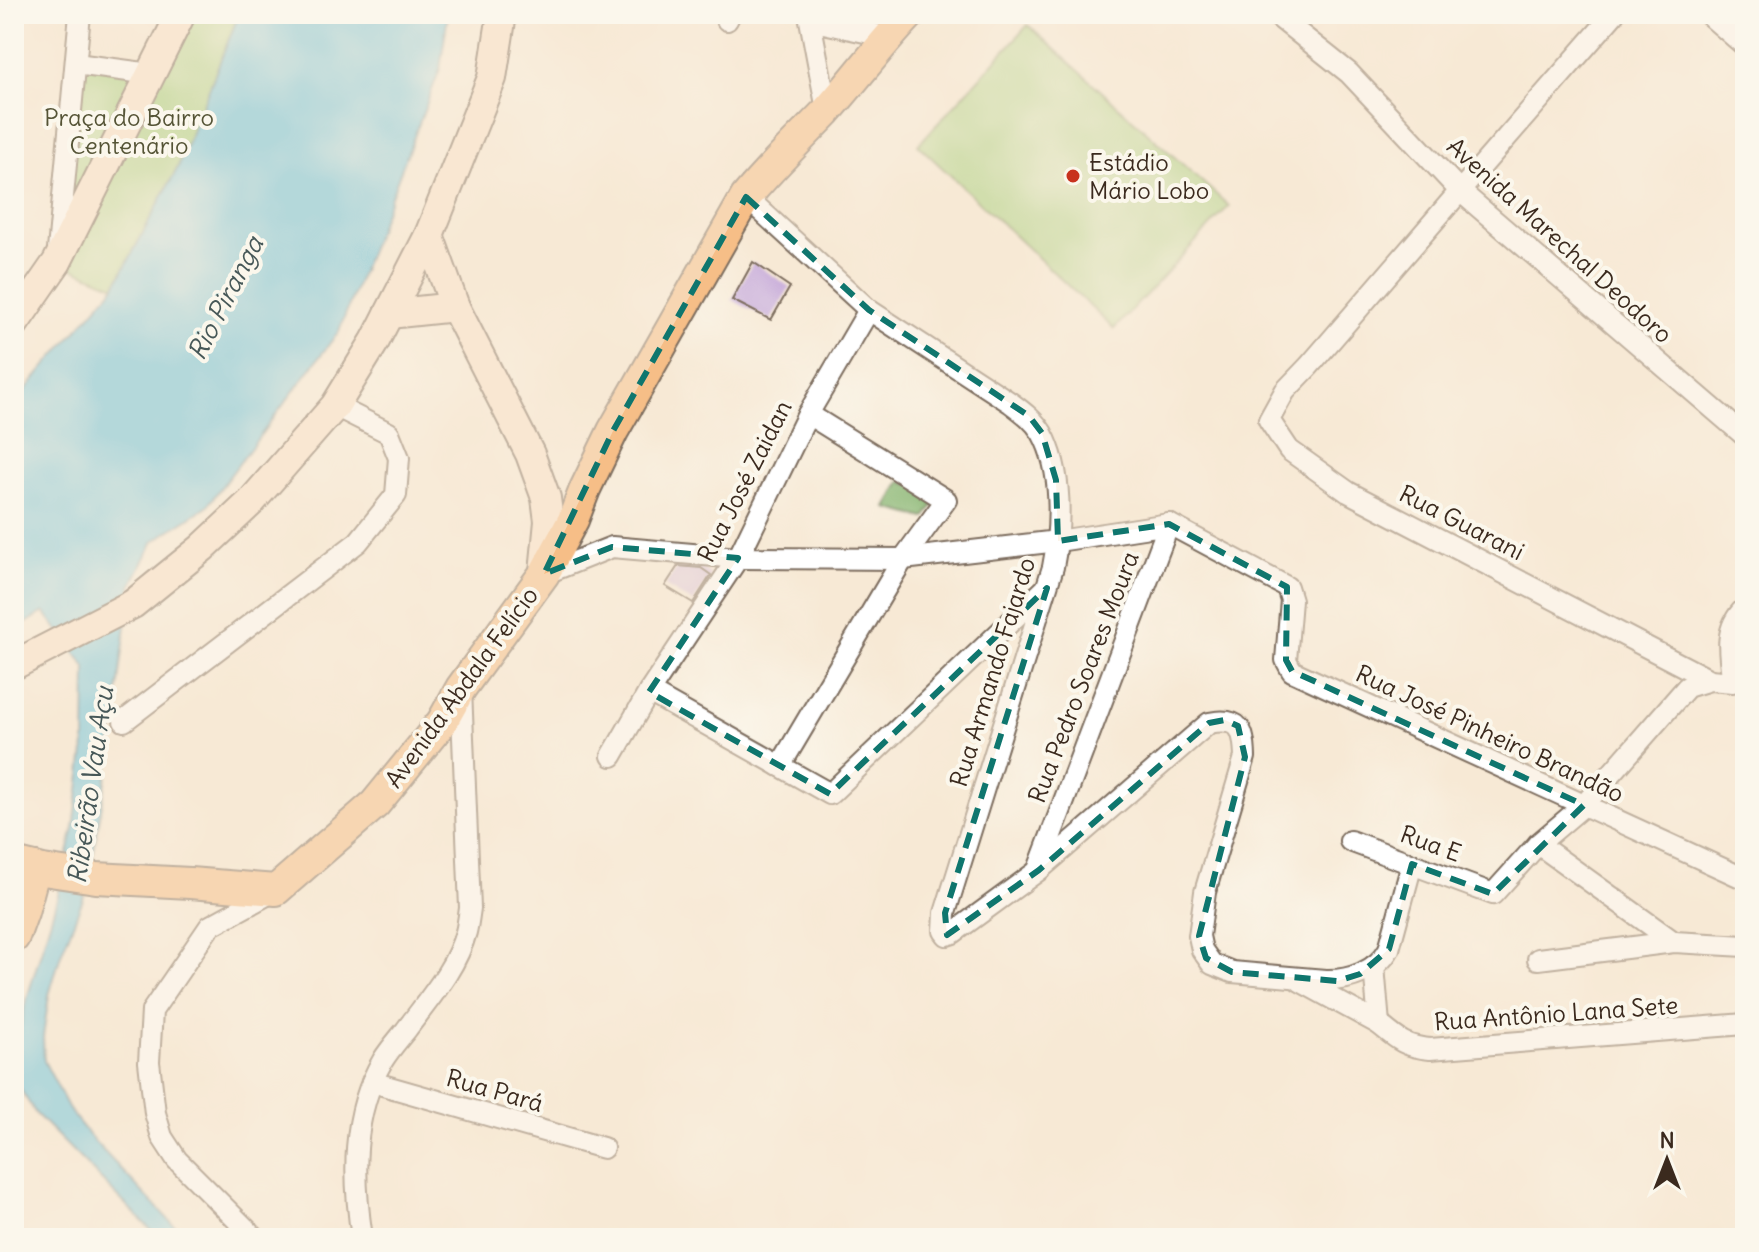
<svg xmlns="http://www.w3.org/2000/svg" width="1759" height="1252" viewBox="0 0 1759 1252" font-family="Delius,sans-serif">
<rect width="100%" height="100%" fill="#fbf7ec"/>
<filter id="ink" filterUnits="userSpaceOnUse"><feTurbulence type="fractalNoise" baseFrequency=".0125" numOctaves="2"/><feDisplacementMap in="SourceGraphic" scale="16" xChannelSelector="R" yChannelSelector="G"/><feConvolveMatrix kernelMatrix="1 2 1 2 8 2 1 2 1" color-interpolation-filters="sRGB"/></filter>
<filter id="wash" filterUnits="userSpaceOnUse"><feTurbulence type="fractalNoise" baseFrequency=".006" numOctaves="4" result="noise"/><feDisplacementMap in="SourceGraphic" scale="32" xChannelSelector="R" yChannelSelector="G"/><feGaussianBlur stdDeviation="1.8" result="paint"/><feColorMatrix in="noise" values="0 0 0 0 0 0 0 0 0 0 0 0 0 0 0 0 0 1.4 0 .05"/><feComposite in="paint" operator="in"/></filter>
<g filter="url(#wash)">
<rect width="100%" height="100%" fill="#f7e9d5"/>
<g fill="#a3d07d" stroke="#6f7d4e" stroke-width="2">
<polygon points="180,14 239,14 178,167 115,286 57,262 76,64 151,74"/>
<polygon points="1028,25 1229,206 1114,329 918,145"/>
</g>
<polygon fill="#82b26c" stroke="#5e6e45" stroke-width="2" points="901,481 938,499 925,518 887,508"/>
<polygon fill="#63c3e1" stroke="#4f7680" stroke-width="2" points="239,14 448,14 440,69 339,331 207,506 154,541 131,586 108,770 87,889 61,954 49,995 43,1037 44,1061 71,1113 94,1141 186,1238 159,1238 36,1114 19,1087 17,1061 19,1033 25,1005 58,895 74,828 85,744 86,667 44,612 14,631 14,403 115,286 178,167"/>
<g id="blocks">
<g fill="#ccb2dc">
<polygon points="753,262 790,287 771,320 732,300"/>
<polygon points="678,566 701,568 711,575 693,603 665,586"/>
</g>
</g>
</g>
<g filter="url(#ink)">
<use href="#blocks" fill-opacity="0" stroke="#7d6d5e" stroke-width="2"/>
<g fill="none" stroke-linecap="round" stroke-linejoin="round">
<g stroke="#7d6d5e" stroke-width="24">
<g id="street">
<polyline points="1275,14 1349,73 1460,191 1745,436"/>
<polyline points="1614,14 1460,191 1309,366 1285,391 1269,420 1289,450 1348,492 1710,680"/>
<polyline points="1708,14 1745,46"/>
<polyline points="727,20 730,14"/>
<polyline points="76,64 151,74"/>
<polyline points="827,110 810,20 888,37"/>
<path d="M746 197 869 310 1011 403C1023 412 1034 420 1042 433 1063 471 1061 527 1053 567L945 913 944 931 947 935 953 933 1039 870 1209 723C1240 717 1244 729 1245 757L1205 892 1199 936 1202 950 1212 964 1232 972 1325 980C1349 981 1377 971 1389 949L1412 864"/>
<polyline points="58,250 80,14"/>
<polyline points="1169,524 1287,587 1291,600 1286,660 1292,671 1745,879"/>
<polyline points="544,574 612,547 738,558 903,559 1058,541 1169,524 1039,867"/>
<polyline points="649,692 830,794 1044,590"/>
<polyline points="124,721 358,542 396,495 399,458 389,433 335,406"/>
<polyline points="612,756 649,692 738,558 808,414 869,310"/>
<polyline points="780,766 903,559 946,500 808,414"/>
<path d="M1350 841 1493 894 1538 844 1584 805 1687 687 1710 680 1733 682C1729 654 1723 629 1745 608"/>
<polyline points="1538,844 1674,942"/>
<polyline points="1538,959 1674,942 1745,946"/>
<polyline points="1300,981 1379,1024 1374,966"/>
<path d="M1379 1024C1397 1039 1405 1047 1430 1049L1745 1024"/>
<polyline points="372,1082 603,1148"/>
<polyline points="255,1238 177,1160 162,1137 155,1113 149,1062 152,1011 210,926 276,890"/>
<path d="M362 1238C353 1178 351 1114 383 1060 390 1049 398 1040 406 1030 428 1000 456 969 466 932 468 924 469 915 470 908L461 689"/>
</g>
</g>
<g stroke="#7d6d5e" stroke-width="32">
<g id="secondary">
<polyline points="429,235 455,307 530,454 546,498 549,521 544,572"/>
<polyline points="389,314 455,307"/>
<polyline points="14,324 57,262 181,14"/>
<polyline points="14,665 133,604 202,548 251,502 335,406 375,341 429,235 492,78 502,14"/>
</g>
</g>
<g stroke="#7d6d5e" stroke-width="34">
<g id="primary">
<path d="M14 863 43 870 96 878 190 883 276 890 375 804 442 722 461 688 544 574 573 520 585 489 613 431 746 197C771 167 799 140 826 112 855 80 880 45 910 14"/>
<polyline points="14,937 23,912 35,868"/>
</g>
</g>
<use href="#street" stroke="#fff" stroke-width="20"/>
<use href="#secondary" stroke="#fbe5cf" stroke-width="28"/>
<use href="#primary" stroke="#f6be87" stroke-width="30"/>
</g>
</g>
<path d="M0 0H1759V1252H0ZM746 197 869 310 1029 416 1042 433 1056 480 1058 541 1169 524 1287 587 1286 660 1292 671 1584 805 1493 894 1412 864 1389 949 1360 974 1337 981 1232 972 1206 958 1199 936 1245 757 1238 726 1225 720 1209 723 1039 870 947 935 945 913 1047 588 830 794 649 692 738 558 612 547 544 574 613 431Z" fill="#f7e9d5" fill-opacity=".55" fill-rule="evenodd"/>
<path fill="none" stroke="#0f766e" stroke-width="6" stroke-dasharray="16 10" stroke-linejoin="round" d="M746 197 869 310 1029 416 1042 433 1056 480 1058 541 1169 524 1287 587 1286 660 1292 671 1584 805 1493 894 1412 864 1389 949 1360 974 1337 981 1232 972 1206 958 1199 936 1245 757 1238 726 1225 720 1209 723 1039 870 947 935 945 913 1047 588 830 794 649 692 738 558 612 547 544 574 613 431Z"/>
<circle fill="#c8321e" stroke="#fbf7ec" stroke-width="3" cx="1073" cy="176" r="8"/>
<g text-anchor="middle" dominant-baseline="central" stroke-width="8" stroke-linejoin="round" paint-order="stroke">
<g font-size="24" fill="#555436" stroke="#fbf7ec">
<text x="129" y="117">Praça do Bairro<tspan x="129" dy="28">Centenário</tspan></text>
</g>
<g font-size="24" fill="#3b2a1e" stroke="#fbf7ec" text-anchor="start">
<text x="1089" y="162">Estádio<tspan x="1089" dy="28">Mário Lobo</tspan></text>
</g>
<g font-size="24" fill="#3b2a1e" stroke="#fbf7ec">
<text transform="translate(1560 240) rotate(42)">Avenida Marechal Deodoro</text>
<text transform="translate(744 481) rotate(-63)">Rua José Zaidan</text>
<text transform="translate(1462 522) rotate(27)">Rua Guarani</text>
<text transform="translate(992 672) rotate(-73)">Rua Armando Fajardo</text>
<text transform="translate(1083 677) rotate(-69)">Rua Pedro Soares Moura</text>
<text transform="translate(461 687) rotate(-54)">Avenida Abdala Felício</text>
<text transform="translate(1490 733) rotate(25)">Rua José Pinheiro Brandão</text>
<text transform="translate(1431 843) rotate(20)">Rua E</text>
<text transform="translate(1556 1013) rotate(-4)">Rua Antônio Lana Sete</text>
<text transform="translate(495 1090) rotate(16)">Rua Pará</text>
</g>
<g font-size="26" font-style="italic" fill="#475858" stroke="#fbf7ec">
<text transform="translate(225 298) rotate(-63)">Rio Piranga</text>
<text transform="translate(90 785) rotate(-82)">Ribeirão Vau Açu</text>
</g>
</g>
<rect width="1759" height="1252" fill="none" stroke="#fbf7ec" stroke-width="48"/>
<g transform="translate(1667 1160)" stroke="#fbf7ec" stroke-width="6" paint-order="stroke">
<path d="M0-6L14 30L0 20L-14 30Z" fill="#3b2a1e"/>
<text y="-12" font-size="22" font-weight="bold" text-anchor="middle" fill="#3b2a1e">N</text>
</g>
</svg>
